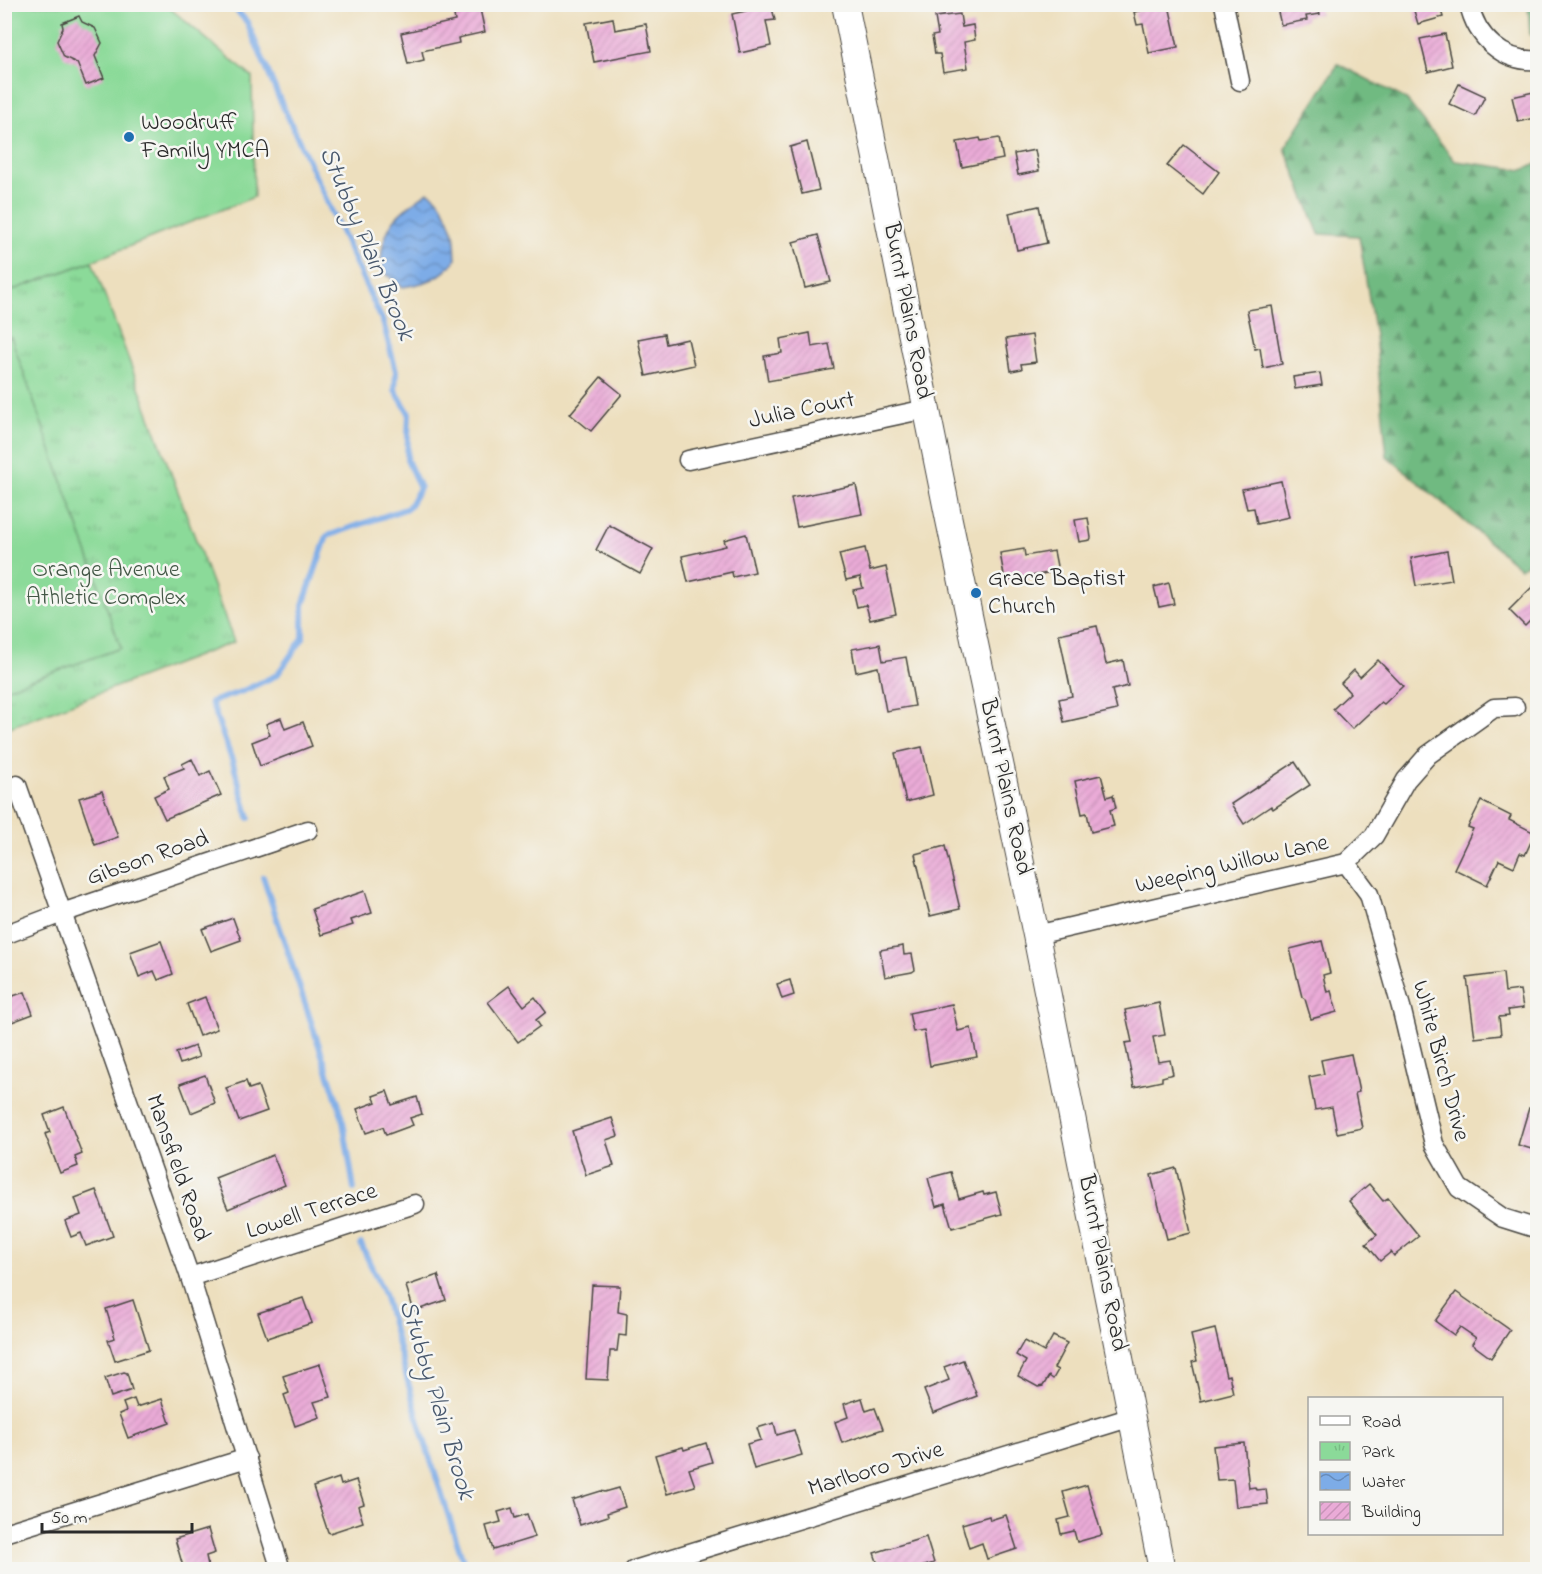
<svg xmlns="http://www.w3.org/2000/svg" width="1542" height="1574" viewBox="0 0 1542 1574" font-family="'Indie Flower',sans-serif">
<defs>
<pattern id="forest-firs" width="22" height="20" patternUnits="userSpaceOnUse" patternTransform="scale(1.5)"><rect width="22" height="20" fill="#70ba81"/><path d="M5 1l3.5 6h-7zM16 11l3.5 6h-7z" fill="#5c976a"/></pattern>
<pattern id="park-tufts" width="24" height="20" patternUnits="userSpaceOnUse" patternTransform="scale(1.5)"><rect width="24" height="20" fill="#8bda99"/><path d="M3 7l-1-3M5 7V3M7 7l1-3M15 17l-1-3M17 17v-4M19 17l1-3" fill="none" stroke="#78bb84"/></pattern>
<pattern id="water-waves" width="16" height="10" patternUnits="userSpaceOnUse" patternTransform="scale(1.5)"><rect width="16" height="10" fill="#7dace7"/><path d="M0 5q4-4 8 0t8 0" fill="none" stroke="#678cbb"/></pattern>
<pattern id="building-hatch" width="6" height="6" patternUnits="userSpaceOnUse" patternTransform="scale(1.5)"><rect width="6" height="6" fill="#eaabd7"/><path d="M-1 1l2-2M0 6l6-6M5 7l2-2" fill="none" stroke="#c993b9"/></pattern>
</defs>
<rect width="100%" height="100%" fill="#f6f6f2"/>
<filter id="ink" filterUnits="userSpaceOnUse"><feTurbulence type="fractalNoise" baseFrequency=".0167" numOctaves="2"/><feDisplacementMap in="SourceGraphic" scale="12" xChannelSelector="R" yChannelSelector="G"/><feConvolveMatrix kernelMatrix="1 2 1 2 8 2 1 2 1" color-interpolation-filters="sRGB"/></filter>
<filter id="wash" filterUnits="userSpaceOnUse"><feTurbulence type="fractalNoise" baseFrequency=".008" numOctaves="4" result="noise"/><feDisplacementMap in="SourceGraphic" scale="24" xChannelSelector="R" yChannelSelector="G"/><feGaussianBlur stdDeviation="1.35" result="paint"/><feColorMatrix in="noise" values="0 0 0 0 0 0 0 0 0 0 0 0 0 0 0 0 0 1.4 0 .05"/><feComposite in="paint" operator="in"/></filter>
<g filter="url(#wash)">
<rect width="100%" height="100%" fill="#eddfbe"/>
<g fill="url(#forest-firs)" stroke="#4e7256" stroke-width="1.5">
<polygon points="1528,5 1537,5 1537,40 1530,34"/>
<polygon points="1338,64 1406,99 1455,161 1523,170 1537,164 1538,556 1520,568 1387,456 1375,336 1359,236 1319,234 1285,148"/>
</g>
<polygon fill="url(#park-tufts)" stroke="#5b8262" stroke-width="1.5" points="92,261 234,642 5,729 5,293"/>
<g fill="#8bda99" stroke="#5b8262" stroke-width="1.5">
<polygon points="5,5 166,5 252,77 254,197 92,261 5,293"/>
<polygon points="11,337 121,648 5,689 4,340"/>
</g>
<path fill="url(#water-waves)" stroke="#546c89" stroke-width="1.5" d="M428 192C441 196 450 221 454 234 456 242 455 251 456 259 441 279 427 283 403 287 398 283 388 278 385 272 376 259 386 230 395 219 404 208 417 200 428 192Z"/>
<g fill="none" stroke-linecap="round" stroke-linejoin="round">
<g stroke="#7dace7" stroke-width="6">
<polyline points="231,4 247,22 279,98 383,322 396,371 395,390 409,413 407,460 420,488 408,508 327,536 303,605 303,638 277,675 243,691 211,702 233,763 249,818"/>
<polyline points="263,877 342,1115 354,1189"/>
<polyline points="361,1244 384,1294 422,1433 466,1570"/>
</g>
</g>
<g id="blocks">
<g fill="url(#building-hatch)">
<polygon points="744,4 771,4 775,20 766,21 771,46 740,53 732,14 746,11"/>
<polygon points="1276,4 1304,4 1304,6 1318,4 1320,14 1306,16 1307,20 1281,25"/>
<polygon points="1412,4 1439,4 1443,17 1418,24"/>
<polygon points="1169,5 1178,47 1149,53 1143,24 1137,25 1134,12"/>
<polygon points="480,9 485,32 458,38 459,43 422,51 424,60 408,64 401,33 455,21 454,15"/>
<polygon points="960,14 962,27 973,25 975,40 964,42 968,68 943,72 940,54 935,54 932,36 938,35 935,17"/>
<polygon points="79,16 82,22 95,28 102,43 95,56 104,78 86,85 77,63 64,57 57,41 63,28 62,23"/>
<polygon points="613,18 615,30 646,24 651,51 594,62 586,23"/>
<polygon points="1445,34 1452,66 1428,72 1420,39"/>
<polygon points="1459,84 1485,96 1475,116 1449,104"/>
<polygon points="1538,91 1538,117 1518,122 1512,97"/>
<polygon points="980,138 981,141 999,138 1003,159 962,167 957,142"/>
<polygon points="807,142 819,190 802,194 790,147"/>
<polygon points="1184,145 1219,172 1203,194 1167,166"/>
<polygon points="1035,150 1039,171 1018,175 1014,154"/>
<polygon points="1039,206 1047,243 1017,250 1009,213"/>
<polygon points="818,235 831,282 805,288 793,242"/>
<polygon points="1272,306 1282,364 1263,368 1260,348 1255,349 1247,310"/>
<polygon points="810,333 812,347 829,344 834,369 768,381 764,356 782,353 780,339"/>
<polygon points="664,334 666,344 688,339 694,365 646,376 638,339"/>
<polygon points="1032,335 1036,362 1021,364 1022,369 1011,371 1006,339"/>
<polygon points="1320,373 1322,385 1295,389 1293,377"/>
<polygon points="601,377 622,394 591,431 570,414"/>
<polygon points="1281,481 1289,517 1257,524 1254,508 1247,509 1242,489"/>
<polygon points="856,485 862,514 797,527 791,498"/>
<polygon points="1088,518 1091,538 1090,540 1079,542 1075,520"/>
<polygon points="609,525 653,549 640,574 596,550"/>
<polygon points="746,534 755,572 733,577 732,572 688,582 682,556 726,546 724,540"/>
<polygon points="865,548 870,571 886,567 896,614 870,620 866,605 857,607 853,590 863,588 860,577 846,580 839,554"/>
<polygon points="1024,549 1025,556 1054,551 1058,571 1005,581 1000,553"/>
<polygon points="1447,551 1452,580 1416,586 1411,558"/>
<polygon points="1538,581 1538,622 1533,618 1525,626 1509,610"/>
<polygon points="1169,583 1174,604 1159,607 1154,587"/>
<polygon points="1097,626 1106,664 1123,660 1128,686 1112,690 1117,710 1064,722 1059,699 1072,696 1059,634"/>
<polygon points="880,644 883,661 906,657 915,706 886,711 878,667 856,672 852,649"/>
<polygon points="1378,660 1403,686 1384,704 1381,702 1352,729 1333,709 1350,693 1341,683 1354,670 1360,677"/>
<polygon points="281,718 285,729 303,722 312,746 260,766 252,742 270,735 266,724"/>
<polygon points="922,747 933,795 906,802 895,753"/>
<polygon points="192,759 200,776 210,771 221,795 165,819 154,796 169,789 164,776 184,768 182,764"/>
<polygon points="1295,762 1310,785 1273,809 1271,806 1244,824 1231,804"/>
<polygon points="1101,775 1107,797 1113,795 1116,808 1110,810 1114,826 1091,832 1087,813 1082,814 1075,781"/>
<polygon points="102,791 118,837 95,845 79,798"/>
<polygon points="1481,801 1511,816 1509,820 1535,833 1525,855 1520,853 1514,867 1499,860 1487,885 1454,869 1473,829 1468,827"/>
<polygon points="945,846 960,909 930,916 915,854"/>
<polygon points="365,891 372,913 351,920 353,925 321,935 312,909"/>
<polygon points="233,918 241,940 211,951 202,929"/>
<polygon points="161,941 173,974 158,980 154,971 139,977 130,952"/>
<polygon points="1322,941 1330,973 1323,975 1327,992 1331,991 1337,1012 1311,1019 1305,999 1302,997 1290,949"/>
<polygon points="903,946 904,955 912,954 915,970 912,972 885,977 880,950"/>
<polygon points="1503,973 1505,992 1520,990 1523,1008 1508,1010 1509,1016 1499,1017 1501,1035 1475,1038 1467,978"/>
<polygon points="790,980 794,995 782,999 777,984"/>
<polygon points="509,986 524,1006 535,997 546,1012 536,1020 540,1026 518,1042 488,1002"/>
<polygon points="25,992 33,1014 4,1025 4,999"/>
<polygon points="205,997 217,1029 199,1036 187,1004"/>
<polygon points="1159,1003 1165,1035 1153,1037 1158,1062 1170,1060 1173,1074 1162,1077 1162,1081 1134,1087 1125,1043 1132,1042 1125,1010"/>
<polygon points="952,1004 958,1031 971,1028 977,1057 930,1066 924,1030 913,1032 909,1013"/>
<polygon points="195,1046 199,1057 180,1064 176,1053"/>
<polygon points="1351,1054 1359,1092 1355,1093 1362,1128 1337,1133 1332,1107 1315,1110 1309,1077 1324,1074 1321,1060"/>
<polygon points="205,1075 215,1103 191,1113 180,1084"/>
<polygon points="246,1081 249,1089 258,1086 267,1111 239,1121 226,1088"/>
<polygon points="387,1091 392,1105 417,1097 422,1114 410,1118 413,1125 386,1135 383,1127 366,1133 357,1109 376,1102 373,1096"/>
<polygon points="64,1107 82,1154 75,1157 78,1166 60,1173 45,1134 50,1132 44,1115"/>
<polygon points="1529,1108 1538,1110 1538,1151 1518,1145"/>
<polygon points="612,1118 618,1136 606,1140 614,1166 586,1175 572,1131"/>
<polygon points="273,1155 285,1185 228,1209 215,1178"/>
<polygon points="1176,1168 1191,1233 1167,1239 1151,1175"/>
<polygon points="951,1172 959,1199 983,1192 984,1195 996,1192 1002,1214 952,1228 945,1204 936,1207 928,1178"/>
<polygon points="1369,1184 1383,1201 1388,1198 1419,1236 1394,1256 1391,1252 1380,1261 1366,1244 1377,1235 1349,1201"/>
<polygon points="96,1190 113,1236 86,1246 81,1233 71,1237 65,1221 81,1215 75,1198"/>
<polygon points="438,1275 446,1300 414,1311 406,1286"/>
<polygon points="592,1285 620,1286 618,1312 627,1314 626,1336 619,1335 617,1351 610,1351 608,1380 586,1379"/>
<polygon points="1456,1292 1510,1330 1491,1358 1472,1344 1476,1338 1460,1327 1454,1335 1435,1321"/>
<polygon points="303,1298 312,1323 267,1338 258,1313"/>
<polygon points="133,1300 149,1350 115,1361 108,1340 115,1338 106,1309"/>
<polygon points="1215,1329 1226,1376 1229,1375 1233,1393 1201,1401 1192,1362 1197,1361 1191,1335"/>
<polygon points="1053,1336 1067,1343 1054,1368 1058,1370 1053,1379 1049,1376 1043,1386 1038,1387 1018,1376 1026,1361 1016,1355 1024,1341 1044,1352"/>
<polygon points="963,1360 977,1396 933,1413 924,1390 949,1380 944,1367"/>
<polygon points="320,1364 331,1397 314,1402 320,1417 295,1426 284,1395 289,1393 283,1376"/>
<polygon points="124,1372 127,1373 132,1390 111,1397 105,1378"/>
<polygon points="862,1398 866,1411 875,1408 883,1429 842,1443 835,1422 848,1417 844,1404"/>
<polygon points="134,1399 137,1407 162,1399 170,1423 128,1438 119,1414 126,1411 123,1403"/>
<polygon points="774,1423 777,1435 794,1430 802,1455 754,1469 747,1444 761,1440 757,1428"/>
<polygon points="706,1443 712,1462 689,1469 695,1486 667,1494 655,1455 683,1447 684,1450"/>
<polygon points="1244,1443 1249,1488 1255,1487 1256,1490 1266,1489 1268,1504 1236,1507 1233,1479 1217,1480 1213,1446"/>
<polygon points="339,1478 341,1485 356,1480 364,1504 358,1506 363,1522 330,1533 328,1532 313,1487"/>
<polygon points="1087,1485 1102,1535 1077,1542 1074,1531 1061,1534 1058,1520 1070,1517 1063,1492"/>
<polygon points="619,1488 625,1507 607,1513 608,1516 580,1525 572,1500 601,1491 605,1492"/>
<polygon points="512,1508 515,1518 527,1514 535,1537 493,1550 486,1526 501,1522 498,1512"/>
<polygon points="1006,1515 1017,1549 987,1559 982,1543 969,1548 962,1524 989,1516 990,1520"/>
<polygon points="208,1529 215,1553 206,1556 209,1570 184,1570 175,1539"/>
<polygon points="926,1537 934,1563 912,1570 880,1570 874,1553"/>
</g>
</g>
</g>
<g filter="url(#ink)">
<use href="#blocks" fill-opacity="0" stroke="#484641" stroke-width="1.5"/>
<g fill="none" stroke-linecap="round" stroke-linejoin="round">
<g stroke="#484641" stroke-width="21">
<g id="street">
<polyline points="1224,4 1240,81"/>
<path d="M1469 4C1476 37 1503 63 1538 60"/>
<polyline points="688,460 926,409"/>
<polyline points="17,785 190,1277 281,1570"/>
<polyline points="1346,863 1369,894 1401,1007 1434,1144 1459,1188 1503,1218 1538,1229"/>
<polyline points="4,935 62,913 308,830"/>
<polyline points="1036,935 1346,863 1374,836 1406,780 1428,755 1494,708 1515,707"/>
<polyline points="190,1277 415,1204"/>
<polyline points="4,1533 247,1458"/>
<polyline points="634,1570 1132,1417"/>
</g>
</g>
<g stroke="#484641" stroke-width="28">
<polyline id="secondary" points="845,4 949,520 1036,935 1162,1570"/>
</g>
<use href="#street" stroke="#fff" stroke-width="18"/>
<use href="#secondary" stroke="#fff" stroke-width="26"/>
</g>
</g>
<g fill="#1f6fb2" stroke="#f6f6f2" stroke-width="2">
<circle cx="129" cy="137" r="6"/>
<circle cx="976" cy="593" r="6"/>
</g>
<g text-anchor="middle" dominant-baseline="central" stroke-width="5" stroke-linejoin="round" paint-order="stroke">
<g font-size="24" fill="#2b2b2b" stroke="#f6f6f2" text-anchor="start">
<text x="141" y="123">Woodruff<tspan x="141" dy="28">Family YMCA</tspan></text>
<text x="988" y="579">Grace Baptist<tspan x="988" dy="28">Church</tspan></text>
</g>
<g font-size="24" fill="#2b2b2b" stroke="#f6f6f2">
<text transform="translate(907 311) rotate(79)">Burnt Plains Road</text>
<text transform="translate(802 411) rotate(-12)">Julia Court</text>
<text transform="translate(1005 787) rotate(78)">Burnt Plains Road</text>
<text transform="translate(148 859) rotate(-19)">Gibson Road</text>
<text transform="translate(1232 865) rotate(-13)">Weeping Willow Lane</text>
<text transform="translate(1440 1061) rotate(75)">White Birch Drive</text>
<text transform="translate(177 1168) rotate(71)">Mansfield Road</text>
<text transform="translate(312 1212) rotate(-18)">Lowell Terrace</text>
<text transform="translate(1102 1263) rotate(79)">Burnt Plains Road</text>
<text transform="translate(876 1470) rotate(-17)">Marlboro Drive</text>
</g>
<g font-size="24" fill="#435746" stroke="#f6f6f2">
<text x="106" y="570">Orange Avenue<tspan x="106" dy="28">Athletic Complex</tspan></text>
</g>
<g font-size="26" font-style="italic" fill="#48586d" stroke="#f6f6f2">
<text transform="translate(366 244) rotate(67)">Stubby Plain Brook</text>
<text transform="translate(436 1400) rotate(73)">Stubby Plain Brook</text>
</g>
</g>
<rect width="1542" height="1574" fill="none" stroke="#f6f6f2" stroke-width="24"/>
<rect x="1308" y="1397" width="195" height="138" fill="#f6f6f2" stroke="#a5a5a2" stroke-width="1.5"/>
<rect x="1320" y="1416" width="30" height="9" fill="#ffffff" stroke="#a5a5a2" stroke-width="1.5"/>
<text x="1362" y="1427" font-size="18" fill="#2b2b2b">Road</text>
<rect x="1320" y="1442" width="30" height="18" fill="url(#park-tufts)" stroke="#a5a5a2" stroke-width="1.5"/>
<text x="1362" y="1457" font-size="18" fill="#2b2b2b">Park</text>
<rect x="1320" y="1472" width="30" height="18" fill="url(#water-waves)" stroke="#a5a5a2" stroke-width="1.5"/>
<text x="1362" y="1487" font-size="18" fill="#2b2b2b">Water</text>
<rect x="1320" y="1502" width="30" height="18" fill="url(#building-hatch)" stroke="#a5a5a2" stroke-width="1.5"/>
<text x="1362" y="1517" font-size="18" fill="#2b2b2b">Building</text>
<path d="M42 1523v9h150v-9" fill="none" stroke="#2b2b2b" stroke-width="3"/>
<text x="51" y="1523" font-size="18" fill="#2b2b2b" stroke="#f6f6f2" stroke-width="4.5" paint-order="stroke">50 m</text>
</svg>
